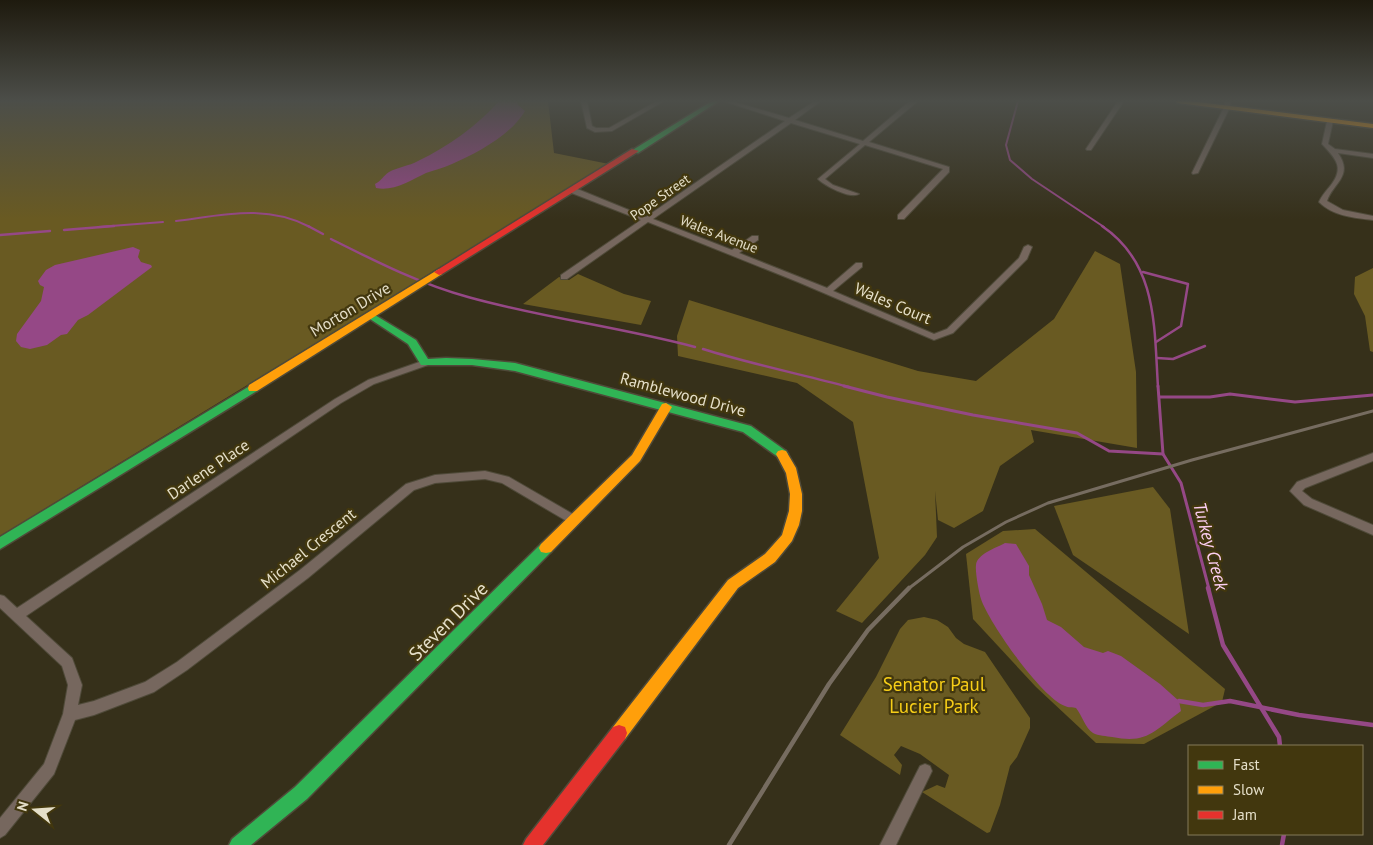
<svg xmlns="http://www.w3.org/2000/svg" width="1373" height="845" viewBox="0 0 1373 845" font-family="'PT Sans',sans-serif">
<rect width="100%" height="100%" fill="#36301a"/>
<g fill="#695a22">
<polygon points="0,101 548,101 554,153 609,164 0,536"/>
<polygon points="1095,251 1120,264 1136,372 1137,448 1031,430 1034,442 1000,466 983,511 954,528 938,520 935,491 937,537 925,555 862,623 836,611 879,558 853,422 797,383 678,356 677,336 689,300 918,371 976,381 1054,319"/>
<polygon points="1373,268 1373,352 1370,351 1365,316 1354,294 1355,277"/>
<polygon points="578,274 624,294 651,301 641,325 523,304 559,277 569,280"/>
<polygon points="1153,487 1170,509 1189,634 1073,555 1054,506"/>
<polygon points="1035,529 1225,689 1222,702 1144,744 1096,743 1036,687 973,619 966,554 1003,531"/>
<polygon points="924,617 937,620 948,627 956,638 964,644 985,652 1030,718 1030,728 1017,757 1010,766 1000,805 990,832 987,833 922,792 937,785 945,788 949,775 920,754 901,746 894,755 902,765 900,775 840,735 876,677 900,629 908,620"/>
</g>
<g fill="#954886">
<path d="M499 101H517L518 105 525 111C511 135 477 153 452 164 443 168 434 170 426 173 411 180 393 192 376 188L375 184C381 181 383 176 389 172 398 167 409 166 418 161 449 146 477 126 499 101Z"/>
<polygon points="133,247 140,250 138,257 141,262 151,265 152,267 88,315 78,320 67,334 61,335 47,345 30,349 21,347 16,341 17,334 41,301 44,287 40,285 38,281 46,270 55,265"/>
<path d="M1005 543 1016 544 1029 566V575L1042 604 1047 620 1061 627 1084 647 1103 653 1108 651 1121 656 1160 684 1179 701 1181 711C1154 731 1148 744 1112 737 1107 736 1098 736 1093 733 1085 728 1082 715 1076 708 1073 707 1068 708 1065 706 1042 698 989 623 981 599 979 593 975 572 976 565 977 554 996 548 1005 543Z"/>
</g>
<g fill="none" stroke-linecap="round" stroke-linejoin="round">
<g stroke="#954886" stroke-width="2">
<polyline points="1018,101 1006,145 1010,160 1032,179 1104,227"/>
<path d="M176 221C224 215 266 204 310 227"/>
<polyline points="98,227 163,222"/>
</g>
<g stroke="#954886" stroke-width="2.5">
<polyline points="308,226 323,234"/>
<path d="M1102 226C1158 264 1154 327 1158 387"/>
<polyline points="64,230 114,226"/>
<polyline points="0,235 50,231"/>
<path d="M331 239C375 261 420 284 468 297 543 318 620 327 695 347"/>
<polyline points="1143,272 1188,284 1181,326 1156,342"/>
<path d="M703 349C751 364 800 374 849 387"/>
<polyline points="1157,358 1173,359 1205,346"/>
</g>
<g stroke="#954886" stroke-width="3">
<polyline points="844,386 887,397 973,415 1077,433 1109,451 1163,454"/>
<polyline points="1158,386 1163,454 1181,483 1209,589"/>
<polyline points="1160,397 1210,397 1230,394 1295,402 1373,395"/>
</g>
<g stroke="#954886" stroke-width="4.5">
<polyline points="1208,588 1223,645 1279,737 1280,746"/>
<polyline points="1179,701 1203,705 1230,701 1299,715 1373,725"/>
<polyline points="1282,845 1284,834"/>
</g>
<g stroke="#4f4a39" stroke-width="2">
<g id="street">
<polygon points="581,101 587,101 592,126 596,128 609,128 657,101 664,101 612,131 595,132 587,128"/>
<path d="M723 101H731L789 118 815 101H821L795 120 863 141 910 101H918L869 142 949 167V172L904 219H898V215L943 169 865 145 825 179 833 185 859 194C850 199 825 186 818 179L860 144 791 123 653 219 732 250 752 236H758V240L739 253 827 288 856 263H862V267L833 291 934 334 947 329 1019 258 1024 247 1028 245 1032 247 1027 259 953 333 934 340 798 282 648 222 567 279H561V275L641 220 569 192V188H575L646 217 785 121Z"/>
<polygon points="1118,101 1124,101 1091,150 1087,150 1086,149"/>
<polygon points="1225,101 1231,101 1230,107 1198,173 1193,174 1192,173 1224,107"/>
<path d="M1330 119 1333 121 1328 144 1335 149 1373 154V158L1338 153C1354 176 1333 183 1327 201L1343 210 1373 216V220C1354 218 1333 216 1319 202 1322 195 1326 191 1331 185 1345 167 1335 158 1322 144L1327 121Z"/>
<polygon points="425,360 428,361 430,363 428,365 374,384 341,403 26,616 72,658 82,685 78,705 94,701 145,682 177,662 300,570 406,484 435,475 485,471 509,477 578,517 580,520 578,523 574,525 570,523 502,483 485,479 435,483 414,490 308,578 187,670 154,692 94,715 75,720 54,774 5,835 0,838 0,818 44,764 63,714 68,685 62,666 0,608 0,595 4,596 17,608 335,399 368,380"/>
<polygon points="1373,453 1373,461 1305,488 1302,491 1312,499 1373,525 1373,535 1304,505 1290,491 1297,482"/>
<polygon points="925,764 930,766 932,771 896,845 880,845 920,766"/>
</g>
</g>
<g stroke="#4f4a39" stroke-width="3">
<g id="fast">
<polygon points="712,101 719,101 638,153 631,151"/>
<polygon points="370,312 416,340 428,359 446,358 472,359 515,363 751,426 786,451 788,454 786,457 778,457 743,432 515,371 472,365 421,365 408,344 367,317 365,315"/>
<polygon points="253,384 257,385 258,388 257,391 0,549 0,537"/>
<polygon points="546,543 551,544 553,548 551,552 307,799 251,845 229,845 232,839 295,787 541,544"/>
</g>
</g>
<g stroke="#4f4a39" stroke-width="3">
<g id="slow">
<polygon points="1175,101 1190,101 1373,124 1373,128 1178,103"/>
<polygon points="439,269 442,270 442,274 257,391 249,391 248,388 249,385"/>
<polygon points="666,403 672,407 640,461 551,552 546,553 541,552 539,548 541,544 632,455 662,404"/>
<polygon points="782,450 786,451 796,468 802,494 802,511 799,525 792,541 775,562 738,588 625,739 619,741 613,739 611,733 613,727 728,580 765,554 782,535 789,511 790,494 786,473 776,454 778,451"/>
</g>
</g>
<g stroke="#4f4a39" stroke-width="3">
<g id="jam">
<polygon points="632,149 639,151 442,274 439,275 434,272"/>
<polygon points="619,725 625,727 627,733 625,739 543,845 523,845 526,839 613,727"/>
</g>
</g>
<use href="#street" fill="#76675e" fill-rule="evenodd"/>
<use href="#fast" fill="#30b455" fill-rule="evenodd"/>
<use href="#slow" fill="#ff9f0a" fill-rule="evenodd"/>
<use href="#jam" fill="#e5322d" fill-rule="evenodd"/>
<polyline stroke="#766c60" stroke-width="3" points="908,589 963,547 1006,522 1048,503 1192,460 1373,411"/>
<polyline stroke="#766c60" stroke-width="4.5" points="729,845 829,684 868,630 909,588"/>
</g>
<linearGradient id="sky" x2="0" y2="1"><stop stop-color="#1e1a0e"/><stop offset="0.46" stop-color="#4c4e49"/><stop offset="1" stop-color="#4c4e49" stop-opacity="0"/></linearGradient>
<rect width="1373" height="219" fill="url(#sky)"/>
<g text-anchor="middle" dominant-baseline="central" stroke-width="4.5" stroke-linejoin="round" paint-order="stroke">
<g font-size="14" fill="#e5dfc9" stroke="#42370e">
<text transform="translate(660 197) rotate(-35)">Pope Street</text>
<text transform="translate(719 234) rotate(21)">Wales Avenue</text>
</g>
<g font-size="16" fill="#e5dfc9" stroke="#42370e">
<text transform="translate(893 303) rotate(23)">Wales Court</text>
<text transform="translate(350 309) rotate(-31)">Morton Drive</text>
<text transform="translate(683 394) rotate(15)">Ramblewood Drive</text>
<text transform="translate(208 469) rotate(-34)">Darlene Place</text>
<text transform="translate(308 548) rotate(-39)">Michael Crescent</text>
</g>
<g font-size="18" font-style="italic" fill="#fdcff3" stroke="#42370e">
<text transform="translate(1211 546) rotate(75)">Turkey Creek</text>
</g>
<g font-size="19" fill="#e5dfc9" stroke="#42370e">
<text transform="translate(448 621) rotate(-45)">Steven Drive</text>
</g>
<g font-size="19" fill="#f7ce18" stroke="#42370e">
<text x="934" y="684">Senator Paul<tspan x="934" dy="22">Lucier Park</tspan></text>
</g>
</g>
<rect x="1188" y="745" width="175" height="90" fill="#42370e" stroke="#837a59"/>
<rect x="1198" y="761" width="25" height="8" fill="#30b455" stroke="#837a59"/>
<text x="1233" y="770" font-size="15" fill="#e5dfc9">Fast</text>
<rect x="1198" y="786" width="25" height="8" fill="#ff9f0a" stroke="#837a59"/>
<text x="1233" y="795" font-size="15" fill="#e5dfc9">Slow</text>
<rect x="1198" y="811" width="25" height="8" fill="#e5322d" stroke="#837a59"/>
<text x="1233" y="820" font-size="15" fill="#e5dfc9">Jam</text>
<g transform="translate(35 810) rotate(287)" stroke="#42370e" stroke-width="4" paint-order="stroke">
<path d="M0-4L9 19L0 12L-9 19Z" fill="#e5dfc9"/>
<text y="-8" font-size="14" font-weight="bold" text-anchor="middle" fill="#e5dfc9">N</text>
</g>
</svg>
